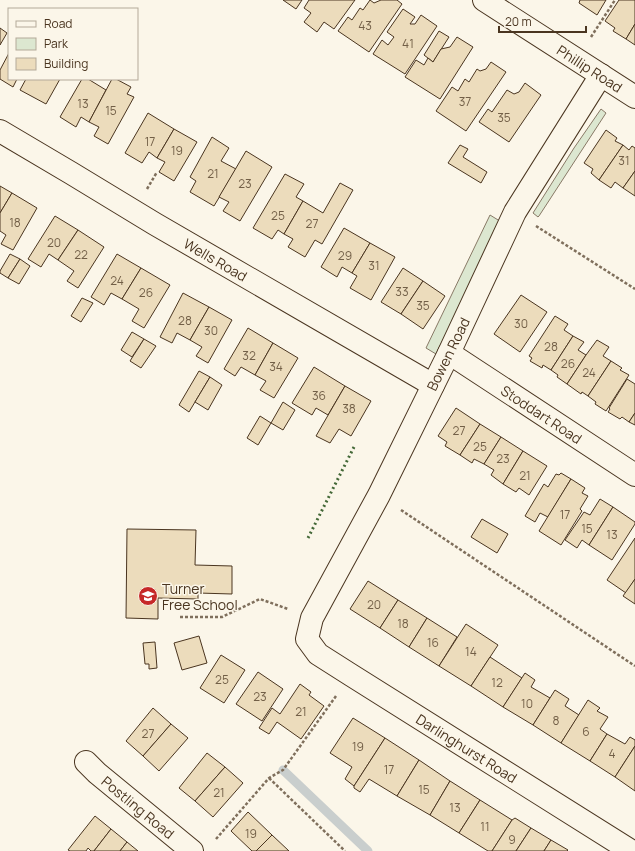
<svg xmlns="http://www.w3.org/2000/svg" width="635" height="851" viewBox="0 0 635 851" font-family="Manrope,sans-serif">
<rect width="100%" height="100%" fill="#fbf6e9"/>
<g fill="#dce7d0" stroke="#887966">
<polygon points="601,109 606,113 539,216 538,217 533,213 574,148"/>
<polygon points="490,215 503,223 436,354 426,348"/>
</g>
<g fill="none" stroke-linecap="round" stroke-linejoin="round">
<polyline stroke="#c9cecd" stroke-width="9" points="283,770 368,851"/>
</g>
<g fill="#ecdcbc" stroke="#4a3520">
<polygon points="283,0 302,0 296,9"/>
<polygon points="309,0 355,0 334,29 324,22 317,32 304,22 311,13 304,8"/>
<polygon points="370,0 374,3 381,0 397,0 402,4 369,52 338,31 348,17 352,20 360,8 363,10"/>
<polygon points="580,0 606,0 597,15 579,3"/>
<polygon points="619,0 635,0 635,24 626,39 613,31 615,28 605,21"/>
<polygon points="403,9 415,17 410,24 415,24 421,15 437,26 405,74 373,54 382,40 388,45 394,37 387,32"/>
<polygon points="635,24 635,45 626,39"/>
<polygon points="0,28 7,33 0,45"/>
<polygon points="439,31 449,37 433,62 424,55"/>
<polygon points="457,37 473,47 440,99 405,77 416,60 424,65 428,58 433,62 441,49 450,47"/>
<polygon points="9,53 9,79 17,79 13,87 0,79 0,70"/>
<polygon points="491,62 506,72 466,131 436,111 452,87 458,91 465,79 469,82 477,69 480,71 486,69"/>
<polygon points="26,79 60,79 46,104 20,90"/>
<polygon points="82,79 88,79 106,90 89,122 81,117 76,127 60,117"/>
<polygon points="112,79 116,79 131,87 127,94 134,97 108,144 94,136 99,127 89,122"/>
<polygon points="525,83 541,95 509,142 479,122 488,109 492,112 507,90 514,94 519,92"/>
<polygon points="148,113 174,129 157,158 149,152 142,163 125,153"/>
<polygon points="174,129 197,142 174,181 159,172 165,162 157,158"/>
<polygon points="606,130 617,138 615,141 623,145 599,180 591,173 593,169 584,163"/>
<polygon points="212,137 229,148 221,161 236,169 214,206 190,192 196,181 190,177"/>
<polygon points="460,145 468,149 463,157 487,172 481,183 448,163"/>
<polygon points="623,145 629,150 632,146 635,148 635,171 623,188 615,182 611,188 599,180"/>
<polygon points="246,151 272,167 240,221 223,211 229,202 219,197"/>
<polygon points="635,171 635,196 623,188"/>
<polygon points="285,174 304,184 296,197 303,201 284,234 278,230 272,239 253,228"/>
<polygon points="340,183 353,190 322,244 315,240 305,257 288,247 293,239 284,234 303,201 323,213"/>
<polygon points="0,186 12,193 0,213"/>
<polygon points="12,193 37,208 13,250 1,244 6,235 0,231 0,213"/>
<polygon points="55,216 78,230 58,260 49,254 41,267 28,259"/>
<polygon points="344,228 370,243 352,273 342,267 337,277 321,267"/>
<polygon points="78,230 104,247 78,288 67,281 74,271 58,260"/>
<polygon points="370,243 395,257 371,300 350,288 357,276 352,273"/>
<polygon points="10,254 20,259 8,278 0,273 0,271"/>
<polygon points="117,254 141,268 122,299 111,293 104,305 91,297"/>
<polygon points="20,259 30,266 19,284 8,278"/>
<polygon points="141,268 170,285 144,328 132,321 139,309 122,299"/>
<polygon points="403,268 423,281 401,314 381,302"/>
<polygon points="423,281 445,296 423,329 401,314"/>
<polygon points="183,293 209,307 190,340 177,333 172,343 160,337"/>
<polygon points="521,295 547,312 520,352 494,334"/>
<polygon points="82,298 93,303 81,322 71,316"/>
<polygon points="209,307 232,320 208,363 196,356 202,347 190,340"/>
<polygon points="555,316 568,324 564,330 573,336 551,370 543,365 542,368 530,361 532,358 529,356"/>
<polygon points="248,328 273,343 255,375 241,367 235,376 224,369"/>
<polygon points="132,332 144,339 132,357 121,350"/>
<polygon points="573,336 584,342 578,350 586,355 567,384 557,377 558,375 551,370"/>
<polygon points="144,339 156,346 141,368 130,361"/>
<polygon points="597,340 609,347 603,356 611,361 588,396 582,392 581,394 567,384 586,355"/>
<polygon points="273,343 298,358 274,398 260,390 266,381 255,375"/>
<polygon points="611,361 622,368 620,370 629,375 606,411 595,404 596,402 588,396"/>
<polygon points="314,367 345,386 328,415 316,408 312,415 292,403"/>
<polygon points="199,371 210,377 189,412 179,405"/>
<polygon points="210,377 222,385 208,410 195,402"/>
<polygon points="627,379 635,384 635,413 629,422 622,417 620,419 608,412 610,409 609,408"/>
<polygon points="345,386 371,401 351,436 339,429 330,443 316,436"/>
<polygon points="283,402 295,410 283,430 271,423"/>
<polygon points="456,408 480,424 460,455 445,446 447,442 438,436"/>
<polygon points="635,413 635,425 629,422"/>
<polygon points="260,416 271,423 258,445 247,438"/>
<polygon points="480,424 501,437 484,464 474,459 472,463 460,455"/>
<polygon points="501,437 523,451 503,484 491,475 494,470 484,464"/>
<polygon points="523,451 547,466 529,495 519,488 516,492 503,484"/>
<polygon points="561,473 571,479 548,517 540,513 535,522 525,516 544,484 548,487 556,474 559,475"/>
<polygon points="571,479 585,488 582,493 588,496 580,509 582,511 561,545 539,531"/>
<polygon points="600,499 613,507 589,545 582,540 577,548 565,540 584,512 590,515"/>
<polygon points="613,507 635,522 635,524 612,560 589,545"/>
<polygon points="482,519 508,534 497,553 471,537"/>
<polygon points="127,529 196,530 195,565 232,566 232,594 198,593 198,599 158,598 158,619 126,618"/>
<polygon points="635,538 635,579 626,593 607,580"/>
<polygon points="635,579 635,604 623,596"/>
<polygon points="368,581 398,600 380,628 350,609"/>
<polygon points="398,600 427,618 409,647 380,628"/>
<polygon points="427,618 457,637 439,666 409,647"/>
<polygon points="466,624 498,645 471,686 439,666"/>
<polygon points="199,636 207,663 182,670 174,643"/>
<polygon points="155,642 157,668 149,669 149,664 145,664 143,643"/>
<polygon points="221,655 245,670 224,703 200,688"/>
<polygon points="490,657 522,678 503,707 471,686"/>
<polygon points="258,672 283,689 262,721 236,704"/>
<polygon points="525,673 535,680 531,687 550,698 533,725 503,707"/>
<polygon points="300,684 311,692 309,695 324,706 301,739 277,722 269,734 259,728 272,708 280,714"/>
<polygon points="555,690 569,699 565,706 579,715 561,743 533,725"/>
<polygon points="588,700 600,708 597,711 608,717 600,729 607,734 590,761 561,743"/>
<polygon points="153,708 171,724 143,756 126,741"/>
<polygon points="353,718 385,738 354,786 345,779 352,767 330,753"/>
<polygon points="171,724 188,738 159,771 143,756"/>
<polygon points="607,734 625,744 630,737 635,740 635,746 615,777 590,761"/>
<polygon points="385,738 419,760 397,796 369,779 360,792 354,788 354,786"/>
<polygon points="635,746 635,791 615,777"/>
<polygon points="207,753 225,767 195,801 179,788"/>
<polygon points="419,760 450,781 430,815 397,796"/>
<polygon points="225,767 243,783 213,817 195,801"/>
<polygon points="450,781 480,800 459,833 430,815"/>
<polygon points="480,800 512,820 492,851 488,851 459,833"/>
<polygon points="248,812 272,835 256,851 252,851 231,831"/>
<polygon points="95,816 111,829 94,851 91,851 88,848 86,851 70,851 68,850"/>
<polygon points="515,818 531,828 516,851 492,851 512,820"/>
<polygon points="531,828 551,840 544,851 516,851"/>
<polygon points="111,829 127,842 120,851 94,851"/>
<polygon points="272,835 289,851 256,851"/>
<polygon points="551,840 568,850 567,851 544,851"/>
<polygon points="127,842 138,851 120,851"/>
</g>
<g fill="none" stroke-linecap="round" stroke-linejoin="round">
<g stroke="#4a3520" stroke-width="24">
<g id="street">
<path id="s1" d="M484 0 635 97"/>
<path id="s2" d="M601 75 515 212 449 353 379 495 312 618 307 639 318 654 351 675 631 851"/>
<path id="s3" d="M0 131 71 173 155 224 433 385"/>
<path id="s4" d="M449 353 635 475"/>
<path id="s5" d="M86 762 97 773 192 851"/>
</g>
</g>
<g stroke="#7f6f5c" stroke-width="2.5" stroke-dasharray="3 2" stroke-linecap="butt">
<polyline points="591,37 615,0"/>
<polyline points="147,189 157,172"/>
<polyline points="536,226 635,289"/>
<polyline points="401,510 635,666"/>
<polyline points="180,617 222,617 260,599 288,609"/>
<polyline points="269,778 345,851"/>
<polyline points="216,839 269,778 283,770 336,696"/>
</g>
<use href="#street" stroke="#fbf6e9" stroke-width="22"/>
<polyline stroke="#436837" stroke-width="3" stroke-dasharray="2 3" stroke-linecap="butt" points="308,538 355,445"/>
</g>
<defs>
<g id="school-disc" transform="scale(1)"><circle r="9.5" fill="#c62828" stroke="#fbf6e9"/><path d="M0-5L7-2L0 1L-7-2ZM-4 1L0 2.5L4 1V4Q0 6-4 4Z" fill="#fff"/></g>
</defs>
<g fill-rule="evenodd">
<use href="#school-disc" x="148" y="596"/>
</g>
<g text-anchor="middle" dominant-baseline="central" stroke-width="3" stroke-linejoin="round" paint-order="stroke">
<g font-size="12" fill="#725f47">
<text x="365" y="25">43</text>
<text x="408" y="43">41</text>
<text x="465" y="101">37</text>
<text x="83" y="103">13</text>
<text x="111" y="110">15</text>
<text x="504" y="117">35</text>
<text x="150" y="141">17</text>
<text x="177" y="150">19</text>
<text x="624" y="160">31</text>
<text x="213" y="173">21</text>
<text x="245" y="183">23</text>
<text x="278" y="215">25</text>
<text x="15" y="222">18</text>
<text x="312" y="223">27</text>
<text x="54" y="242">20</text>
<text x="81" y="254">22</text>
<text x="345" y="255">29</text>
<text x="374" y="265">31</text>
<text x="117" y="280">24</text>
<text x="402" y="291">33</text>
<text x="146" y="292">26</text>
<text x="423" y="305">35</text>
<text x="185" y="320">28</text>
<text x="521" y="323">30</text>
<text x="211" y="330">30</text>
<text x="551" y="346">28</text>
<text x="249" y="355">32</text>
<text x="568" y="363">26</text>
<text x="276" y="366">34</text>
<text x="589" y="372">24</text>
<text x="319" y="395">36</text>
<text x="349" y="408">38</text>
<text x="459" y="430">27</text>
<text x="480" y="446">25</text>
<text x="503" y="458">23</text>
<text x="525" y="475">21</text>
<text x="565" y="514">17</text>
<text x="587" y="528">15</text>
<text x="612" y="534">13</text>
<text x="374" y="604">20</text>
<text x="403" y="623">18</text>
<text x="433" y="642">16</text>
<text x="471" y="651">14</text>
<text x="222" y="679">25</text>
<text x="497" y="682">12</text>
<text x="260" y="696">23</text>
<text x="527" y="703">10</text>
<text x="301" y="711">21</text>
<text x="556" y="720">8</text>
<text x="586" y="731">6</text>
<text x="148" y="733">27</text>
<text x="358" y="746">19</text>
<text x="612" y="753">4</text>
<text x="389" y="769">17</text>
<text x="424" y="789">15</text>
<text x="219" y="792">21</text>
<text x="455" y="807">13</text>
<text x="485" y="826">11</text>
<text x="251" y="833">19</text>
<text x="512" y="839">9</text>
</g>
<g font-size="14" fill="#4a3520" stroke="#fbf6e9">
<text stroke="none"><textPath href="#s1" startOffset="126">Phillip Road</textPath></text>
<text stroke="none"><textPath href="#s3" startOffset="251">Wells Road</textPath></text>
<text transform="translate(448 354) rotate(-64)">Bowen Road</text>
<text stroke="none"><textPath href="#s4" startOffset="111">Stoddart Road</textPath></text>
<text stroke="none"><textPath href="#s2" startOffset="832">Darlinghurst Road</textPath></text>
<text stroke="none"><textPath href="#s5" startOffset="69">Postling Road</textPath></text>
</g>
<g font-size="14" fill="#4a3520" stroke="#fbf6e9" text-anchor="start">
<text x="162" y="588">Turner<tspan x="162" dy="16">Free School</tspan></text>
</g>
</g>
<rect x="8" y="8" width="130" height="72" fill="#fbf6e9" stroke="#b4a999"/>
<rect x="16" y="21" width="20" height="6" fill="#fbf6e9" stroke="#b4a999"/>
<text x="44" y="28" font-size="12" fill="#4a3520">Road</text>
<rect x="16" y="38" width="20" height="12" fill="#dce7d0" stroke="#b4a999"/>
<text x="44" y="48" font-size="12" fill="#4a3520">Park</text>
<rect x="16" y="58" width="20" height="12" fill="#ecdcbc" stroke="#b4a999"/>
<text x="44" y="68" font-size="12" fill="#4a3520">Building</text>
<path d="M499 26v6h87v-6" fill="none" stroke="#4a3520" stroke-width="2"/>
<text x="505" y="26" font-size="12" fill="#4a3520" stroke="#fbf6e9" stroke-width="3" paint-order="stroke">20 m</text>
</svg>
